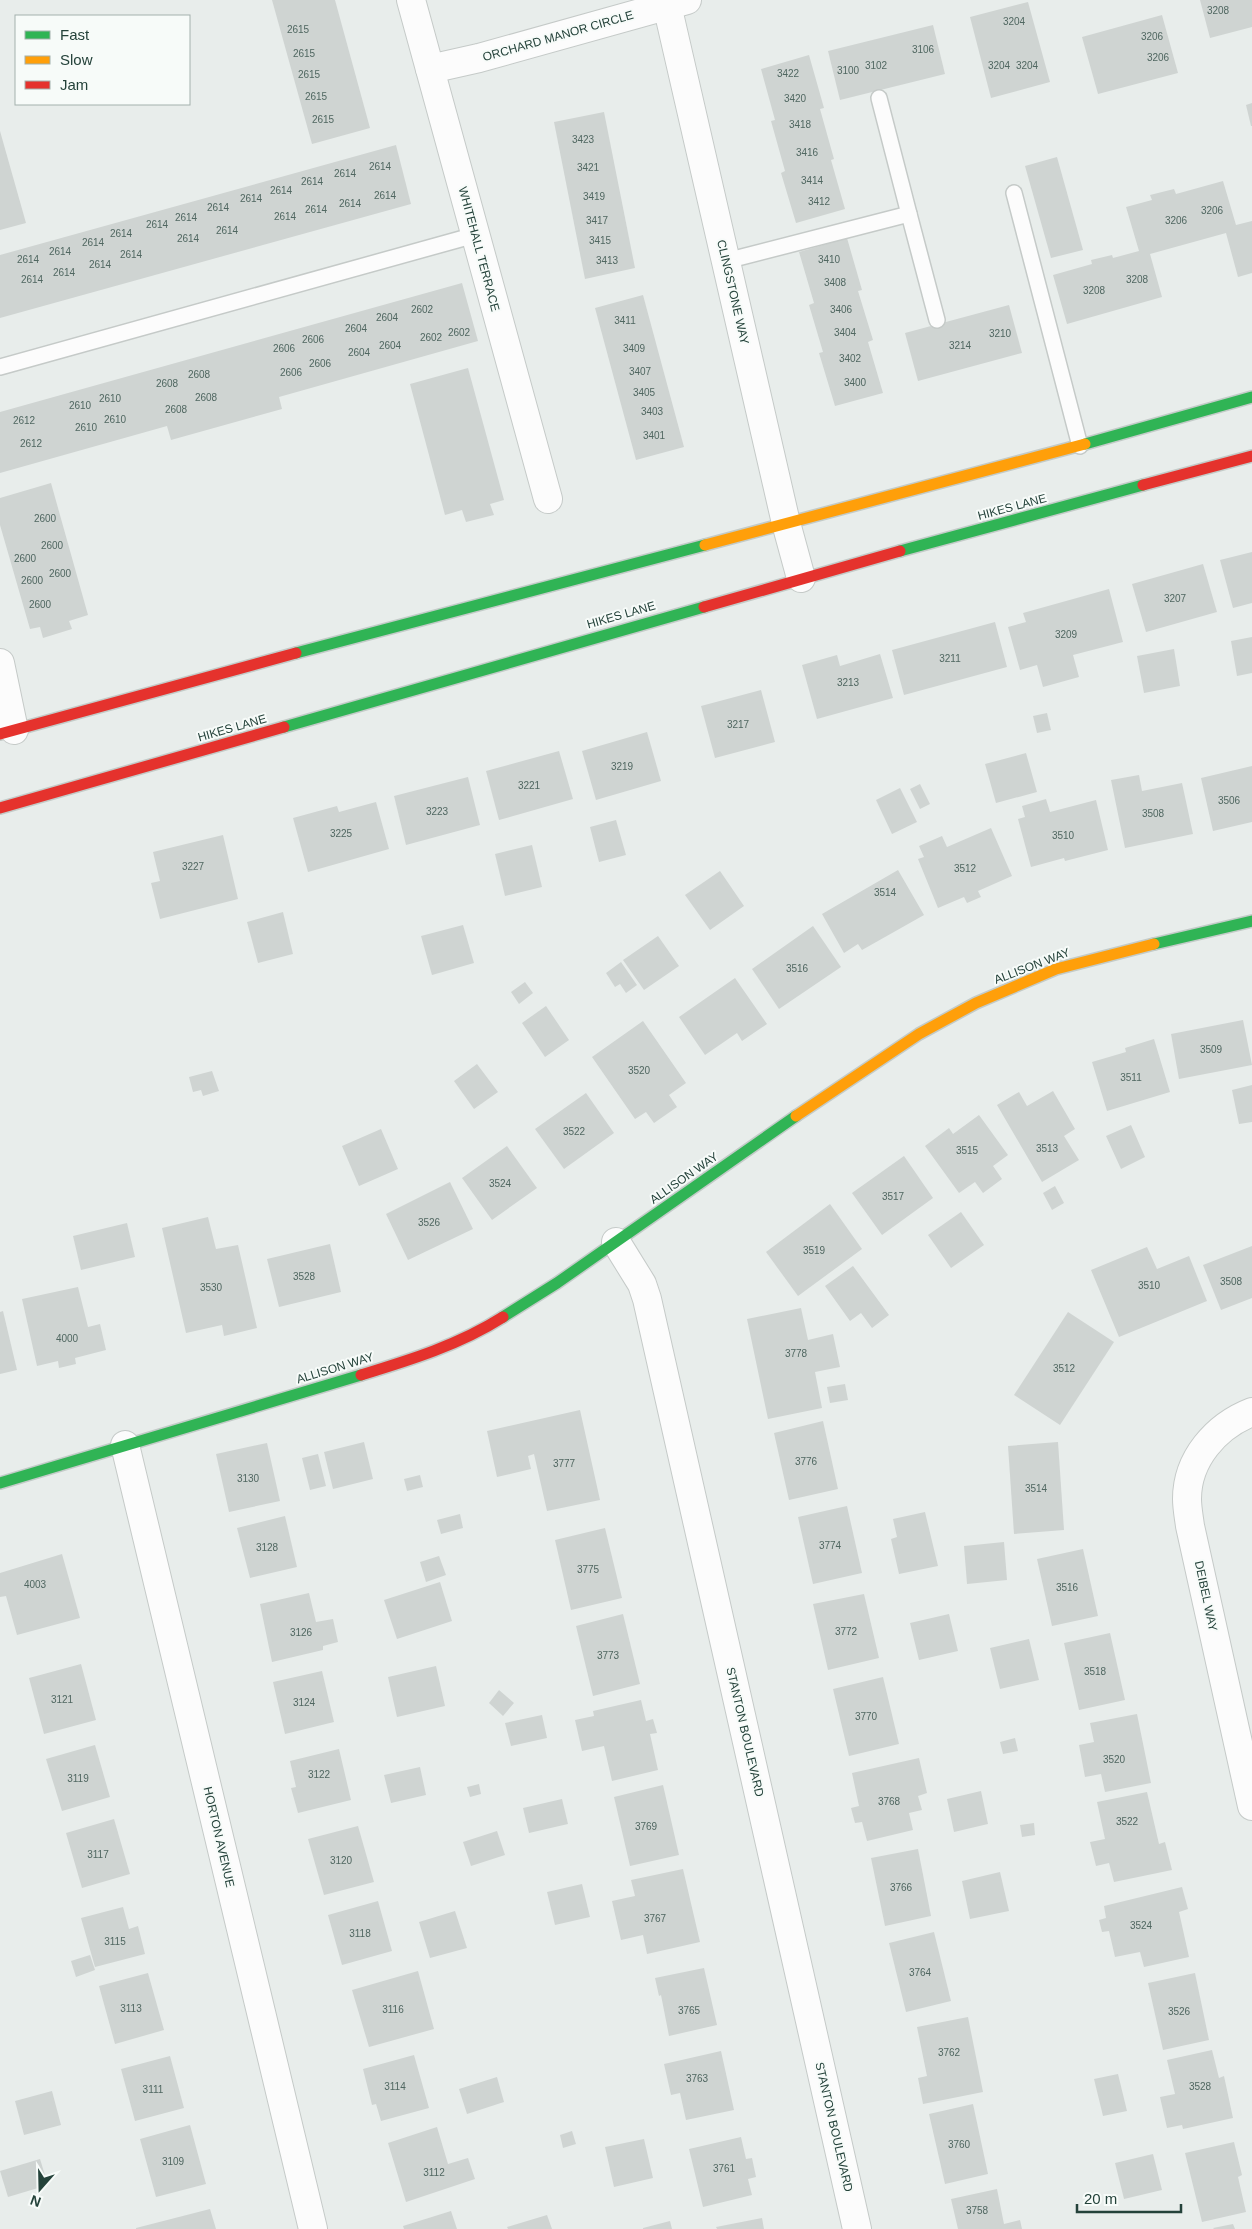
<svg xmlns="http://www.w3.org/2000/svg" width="1252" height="2229" viewBox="0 0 1252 2229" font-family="Arial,sans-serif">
<rect width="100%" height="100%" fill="#e8edeb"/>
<g fill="#cfd4d2">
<polygon points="272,0 335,0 370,128 312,144"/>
<polygon points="1200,0 1252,0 1252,27 1210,38"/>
<polygon points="1028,2 1050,82 991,98 970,17"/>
<polygon points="1162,15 1178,73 1098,94 1082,37"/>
<polygon points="933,25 945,74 840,100 828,51"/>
<polygon points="809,55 824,108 820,109 834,159 831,160 845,209 796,223 781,173 785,171 771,121 775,120 761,69"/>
<polygon points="1252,103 1252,126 1251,126 1246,105"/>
<polygon points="604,112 635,268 585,279 554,122"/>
<polygon points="0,131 26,223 0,230"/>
<polygon points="396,145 411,204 0,318 0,255"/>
<polygon points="1057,157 1083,250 1051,258 1025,166"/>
<polygon points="1223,181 1236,225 1252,221 1252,273 1238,277 1226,233 1150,254 1162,297 1067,324 1053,275 1092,264 1091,260 1112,255 1113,258 1139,251 1126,207 1152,200 1150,195 1174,189 1176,194"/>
<polygon points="847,238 862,290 858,291 873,340 868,342 883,393 835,406 819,353 823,352 809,305 814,303 799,252"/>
<polygon points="462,283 478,341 279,397 282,409 171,440 167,426 0,473 0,412"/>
<polygon points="643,295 684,447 636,460 595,308"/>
<polygon points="1009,305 1022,353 918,381 905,333"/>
<polygon points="468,368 504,500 490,504 494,515 466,522 462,510 445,515 410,384"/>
<polygon points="51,483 88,615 69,621 72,629 43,638 40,627 30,629 0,525 0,498"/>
<polygon points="1252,552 1252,603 1233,608 1220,560"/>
<polygon points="1203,564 1217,612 1146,632 1132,584"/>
<polygon points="1109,589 1123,642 1073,655 1079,677 1043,687 1037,665 1020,670 1008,627 1026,622 1023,613"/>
<polygon points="995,622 1007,667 904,695 892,650"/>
<polygon points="1252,637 1252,673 1237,676 1231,641"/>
<polygon points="1174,649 1180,686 1144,693 1137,656"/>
<polygon points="880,654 893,698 817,719 802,665 837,655 840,666"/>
<polygon points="761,690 775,742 715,758 701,706"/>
<polygon points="1047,713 1051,730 1037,733 1033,716"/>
<polygon points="647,732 661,781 596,800 582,751"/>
<polygon points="559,751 573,799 499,820 486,771"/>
<polygon points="1026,753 1037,792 996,803 985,764"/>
<polygon points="1252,766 1252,822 1213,831 1201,778"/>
<polygon points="1139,775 1142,791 1182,783 1193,834 1125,848 1111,780"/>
<polygon points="468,777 480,825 406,845 394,796"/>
<polygon points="920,784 930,804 920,809 910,789"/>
<polygon points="900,788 917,822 892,834 876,800"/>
<polygon points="1046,799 1050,812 1096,800 1108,850 1065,861 1064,858 1031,867 1018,819 1025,817 1022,806"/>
<polygon points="376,802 389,849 308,872 293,818 337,806 339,812"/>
<polygon points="616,820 626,855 599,862 590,827"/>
<polygon points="991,828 1012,876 978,891 981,897 967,903 964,897 938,908 918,859 924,857 919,846 942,836 947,847"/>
<polygon points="223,835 238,899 160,919 151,883 160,881 153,852"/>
<polygon points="532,845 542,887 505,896 495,854"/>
<polygon points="898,870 924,915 862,950 858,944 844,953 822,914"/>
<polygon points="720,871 744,906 710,930 685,895"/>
<polygon points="283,912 293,954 258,963 247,922"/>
<polygon points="463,925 474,963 432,975 421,936"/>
<polygon points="813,926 841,967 779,1009 752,969"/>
<polygon points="658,936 679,966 644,990 623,960"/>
<polygon points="621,962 637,985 626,993 620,984 615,987 606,973"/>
<polygon points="735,978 767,1024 742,1041 737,1033 705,1055 679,1017"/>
<polygon points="525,982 533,993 519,1004 511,992"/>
<polygon points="546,1006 569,1040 545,1057 522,1023"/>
<polygon points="1243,1020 1252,1065 1179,1079 1171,1034"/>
<polygon points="643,1021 686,1083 669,1095 677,1107 654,1123 646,1112 635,1119 592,1057"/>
<polygon points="1154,1039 1170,1092 1107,1111 1092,1062 1126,1052 1125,1048"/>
<polygon points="477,1064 498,1092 474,1109 454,1081"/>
<polygon points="212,1071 219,1091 203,1096 201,1090 193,1092 189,1077"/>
<polygon points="1252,1085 1252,1122 1239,1124 1232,1090"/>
<polygon points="1053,1091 1075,1129 1064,1136 1079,1160 1042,1182 997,1105 1019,1092 1027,1106"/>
<polygon points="586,1093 614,1133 564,1169 535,1129"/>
<polygon points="979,1115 1008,1155 993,1166 1002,1179 983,1193 975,1182 959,1193 925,1146 949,1128 953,1134"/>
<polygon points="1131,1125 1145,1157 1121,1169 1106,1136"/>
<polygon points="381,1129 398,1169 359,1186 342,1146"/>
<polygon points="507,1146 537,1188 492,1220 462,1178"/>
<polygon points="904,1156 933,1198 882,1235 852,1193"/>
<polygon points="450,1182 473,1229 408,1260 386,1214"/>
<polygon points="1055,1186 1064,1203 1052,1210 1043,1193"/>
<polygon points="830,1204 862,1249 798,1296 766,1252"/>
<polygon points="961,1212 984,1245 951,1268 928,1235"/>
<polygon points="208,1217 216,1249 238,1245 257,1328 224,1336 222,1325 186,1333 162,1228"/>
<polygon points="127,1223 135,1257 81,1270 73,1236"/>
<polygon points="330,1244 341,1292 279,1307 267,1259"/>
<polygon points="1252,1246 1252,1298 1221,1310 1203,1265"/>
<polygon points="1147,1247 1157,1269 1189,1256 1207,1301 1119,1337 1091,1270"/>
<polygon points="853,1266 889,1315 872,1328 861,1313 850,1321 825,1286"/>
<polygon points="78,1287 88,1327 100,1324 106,1350 75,1358 76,1364 59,1368 58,1361 37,1366 22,1299"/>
<polygon points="801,1308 808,1340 833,1334 840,1367 815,1372 822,1408 768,1419 747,1319"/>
<polygon points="3,1311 17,1370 0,1374 0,1312"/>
<polygon points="1068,1312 1114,1342 1060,1425 1014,1395"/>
<polygon points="845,1384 848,1400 830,1403 827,1387"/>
<polygon points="580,1410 600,1500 547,1511 534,1454 528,1456 531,1469 497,1477 487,1431"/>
<polygon points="823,1421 838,1489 789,1500 774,1433"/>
<polygon points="364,1442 373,1479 333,1489 324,1452"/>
<polygon points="1058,1442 1064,1530 1014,1534 1008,1446"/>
<polygon points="267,1443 280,1501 229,1512 216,1454"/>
<polygon points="318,1454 326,1486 310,1490 302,1458"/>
<polygon points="420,1475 423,1487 407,1491 404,1479"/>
<polygon points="847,1506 862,1573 813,1584 798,1517"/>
<polygon points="925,1512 938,1566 899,1574 891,1539 897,1537 893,1519"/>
<polygon points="460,1514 463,1528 441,1534 437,1520"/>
<polygon points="285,1516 297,1567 250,1578 237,1528"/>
<polygon points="605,1528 622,1598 571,1610 555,1540"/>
<polygon points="1004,1542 1007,1580 967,1584 964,1546"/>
<polygon points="1083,1549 1098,1616 1052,1626 1037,1559"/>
<polygon points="62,1554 80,1618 17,1635 6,1596 0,1597 0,1573"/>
<polygon points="439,1556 446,1575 426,1582 420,1562"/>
<polygon points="440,1582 452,1621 397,1639 384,1600"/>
<polygon points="309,1593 316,1622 333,1619 338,1642 323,1646 323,1650 272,1662 260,1604"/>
<polygon points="864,1594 879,1658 828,1670 813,1604"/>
<polygon points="623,1614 640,1684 593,1696 576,1626"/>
<polygon points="949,1614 958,1651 919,1660 910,1623"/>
<polygon points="1110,1633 1125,1700 1079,1710 1064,1643"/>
<polygon points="1029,1639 1039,1680 1000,1689 990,1648"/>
<polygon points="81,1664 96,1720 44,1734 29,1678"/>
<polygon points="436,1666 445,1706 397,1717 388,1677"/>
<polygon points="322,1671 334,1722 285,1734 273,1682"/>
<polygon points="883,1677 899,1744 849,1756 833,1689"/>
<polygon points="499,1690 514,1703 503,1716 489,1703"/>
<polygon points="641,1700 646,1721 653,1719 657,1733 650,1734 658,1770 612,1781 604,1746 582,1751 575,1720 594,1716 593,1711"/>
<polygon points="1137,1714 1151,1783 1105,1792 1101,1774 1085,1777 1079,1745 1094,1742 1090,1723"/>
<polygon points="542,1715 547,1738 511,1746 505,1723"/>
<polygon points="1015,1738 1018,1751 1003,1754 1000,1742"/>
<polygon points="95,1745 110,1797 62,1811 46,1759"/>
<polygon points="339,1749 351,1800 298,1813 291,1788 296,1787 290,1761"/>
<polygon points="919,1758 927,1793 918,1796 922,1810 909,1813 913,1830 867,1841 862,1822 855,1823 851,1808 859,1806 852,1773"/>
<polygon points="420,1767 426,1795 391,1803 384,1775"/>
<polygon points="479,1784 481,1794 470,1797 467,1787"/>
<polygon points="663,1785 679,1855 630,1866 614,1797"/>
<polygon points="981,1791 988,1824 954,1832 947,1799"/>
<polygon points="1147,1792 1159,1844 1165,1842 1172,1870 1114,1882 1109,1863 1096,1866 1090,1842 1105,1839 1097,1802"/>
<polygon points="562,1799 568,1824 529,1833 523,1808"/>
<polygon points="114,1819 130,1874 82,1888 66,1833"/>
<polygon points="1034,1823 1035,1835 1022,1837 1020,1825"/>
<polygon points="358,1826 374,1882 324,1895 308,1839"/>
<polygon points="497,1831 505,1855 471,1866 463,1842"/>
<polygon points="918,1849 931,1916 885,1926 871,1858"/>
<polygon points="683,1869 700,1942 647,1954 643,1935 621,1940 612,1901 635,1896 631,1880"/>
<polygon points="1000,1872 1009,1911 970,1919 962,1881"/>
<polygon points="582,1884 590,1917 555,1925 547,1892"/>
<polygon points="1182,1887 1188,1909 1179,1912 1189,1957 1144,1967 1140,1952 1115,1957 1109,1931 1102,1932 1099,1920 1106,1918 1104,1906"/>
<polygon points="378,1901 392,1951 342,1965 328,1915"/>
<polygon points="123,1907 129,1929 138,1926 145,1954 95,1967 81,1918"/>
<polygon points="455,1911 467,1948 430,1958 419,1922"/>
<polygon points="934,1932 951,2001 906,2012 889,1943"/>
<polygon points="90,1955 95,1970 76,1977 71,1961"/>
<polygon points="704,1968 717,2025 669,2036 661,1995 659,1996 655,1978"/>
<polygon points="418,1971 434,2029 369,2047 352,1990"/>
<polygon points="148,1973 164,2030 115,2044 99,1986"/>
<polygon points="1195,1973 1209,2040 1163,2050 1148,1983"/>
<polygon points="968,2017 983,2092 923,2104 918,2078 927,2076 917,2027"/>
<polygon points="1212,2050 1219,2078 1224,2076 1233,2118 1183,2129 1182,2125 1167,2128 1160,2097 1175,2094 1167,2060"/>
<polygon points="721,2051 734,2110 686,2120 680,2093 671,2095 664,2064"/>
<polygon points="414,2055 429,2108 381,2121 376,2104 372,2105 363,2069"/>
<polygon points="170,2056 184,2108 135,2121 121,2069"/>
<polygon points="1118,2074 1127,2111 1103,2116 1094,2079"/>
<polygon points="497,2077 504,2102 467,2114 459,2089"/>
<polygon points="52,2091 61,2125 24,2135 15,2101"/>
<polygon points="973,2104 988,2174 945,2184 929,2114"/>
<polygon points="190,2125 206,2184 156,2197 140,2139"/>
<polygon points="437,2127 448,2164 468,2158 475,2179 406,2202 388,2143"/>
<polygon points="572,2131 576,2144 563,2148 560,2135"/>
<polygon points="741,2137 746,2159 752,2158 756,2177 748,2179 752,2195 703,2207 689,2149"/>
<polygon points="644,2139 653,2178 614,2187 605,2147"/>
<polygon points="1234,2142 1242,2175 1238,2177 1246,2212 1202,2222 1185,2153"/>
<polygon points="1153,2154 1162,2190 1124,2199 1115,2163"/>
<polygon points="40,2159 48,2185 8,2197 0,2171"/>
<polygon points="997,2189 1004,2224 1020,2220 1022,2229 958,2229 951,2199"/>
<polygon points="210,2209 216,2229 136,2229 136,2228"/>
<polygon points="451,2211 457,2229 404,2229 403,2226"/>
<polygon points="547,2215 552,2229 508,2229 507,2227"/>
<polygon points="762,2218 764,2229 717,2229 716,2227"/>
<polygon points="670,2221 672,2229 643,2229 643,2228"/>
<polygon points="1233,2224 1235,2229 1214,2229 1213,2228"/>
</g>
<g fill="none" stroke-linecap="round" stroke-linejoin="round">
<g stroke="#c5cac8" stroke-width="18">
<g id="lane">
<polyline points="879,98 909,214"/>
<polyline points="1014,193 1080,446"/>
<polyline points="726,261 909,214 937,320"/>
<polyline points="0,367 475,235"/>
</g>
</g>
<g stroke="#c5cac8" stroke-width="30">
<g id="street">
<polyline points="411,0 548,499"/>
<polyline points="667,5 786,523 801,578"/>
<polyline points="430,69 479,58 687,0"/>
<polyline points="0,663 14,730"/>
<polyline points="616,1242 642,1284 647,1299 857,2229"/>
<path d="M1252 1412C1216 1426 1187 1459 1187 1499 1187 1508 1189 1518 1190 1526L1252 1806"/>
<polyline points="125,1445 313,2229"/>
</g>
</g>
<g stroke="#c3cbc8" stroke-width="14">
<g id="fast">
<polyline points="1085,444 1252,397"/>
<polyline points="900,551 1143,485"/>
<polyline points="296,653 705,545"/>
<polyline points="284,727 704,607"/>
<polyline points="1154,944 1252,921"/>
<polyline points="503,1317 557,1283 796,1116"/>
<polyline points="0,1483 361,1375"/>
</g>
</g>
<g stroke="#c3cbc8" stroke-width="14">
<g id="slow">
<polyline points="705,545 1085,444"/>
<polyline points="796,1116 919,1034 976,1003 1056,969 1154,944"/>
</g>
</g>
<g stroke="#c3cbc8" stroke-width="14">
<g id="jam">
<polyline points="1143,485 1252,456"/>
<polyline points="704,607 900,551"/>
<polyline points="0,734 296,653"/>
<polyline points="0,808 284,727"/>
<path d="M361 1375C410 1360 459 1345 503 1317"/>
</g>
</g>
<use href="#lane" stroke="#fcfcfc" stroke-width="15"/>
<use href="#street" stroke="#fcfcfc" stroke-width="28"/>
<use href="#fast" stroke="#30b455" stroke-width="11"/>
<use href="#slow" stroke="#ff9f0a" stroke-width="11"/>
<use href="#jam" stroke="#e5322d" stroke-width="11"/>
</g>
<g text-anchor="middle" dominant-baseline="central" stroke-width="4" stroke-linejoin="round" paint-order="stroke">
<g font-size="10" fill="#506761">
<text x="1218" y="10">3208</text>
<text x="1014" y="21">3204</text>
<text x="298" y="29">2615</text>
<text x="1152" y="36">3206</text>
<text x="923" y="49">3106</text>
<text x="304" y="53">2615</text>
<text x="1158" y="57">3206</text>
<text x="876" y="65">3102</text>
<text x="999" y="65">3204</text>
<text x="1027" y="65">3204</text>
<text x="848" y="70">3100</text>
<text x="788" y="73">3422</text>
<text x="309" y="74">2615</text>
<text x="316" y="96">2615</text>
<text x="795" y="98">3420</text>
<text x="323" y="119">2615</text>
<text x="800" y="124">3418</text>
<text x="583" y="139">3423</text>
<text x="807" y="152">3416</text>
<text x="380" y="166">2614</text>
<text x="588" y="167">3421</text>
<text x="345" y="173">2614</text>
<text x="812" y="180">3414</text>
<text x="312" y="181">2614</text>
<text x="281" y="190">2614</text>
<text x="385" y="195">2614</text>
<text x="594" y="196">3419</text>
<text x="251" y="198">2614</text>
<text x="819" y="201">3412</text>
<text x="350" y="203">2614</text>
<text x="218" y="207">2614</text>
<text x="316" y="209">2614</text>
<text x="1212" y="210">3206</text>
<text x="285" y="216">2614</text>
<text x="186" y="217">2614</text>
<text x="597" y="220">3417</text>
<text x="1176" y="220">3206</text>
<text x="157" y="224">2614</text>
<text x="227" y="230">2614</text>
<text x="121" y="233">2614</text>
<text x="188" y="238">2614</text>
<text x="600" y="240">3415</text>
<text x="93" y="242">2614</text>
<text x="60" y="251">2614</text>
<text x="131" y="254">2614</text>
<text x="28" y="259">2614</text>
<text x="829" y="259">3410</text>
<text x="607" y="260">3413</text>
<text x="100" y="264">2614</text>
<text x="64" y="272">2614</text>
<text x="32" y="279">2614</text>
<text x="1137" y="279">3208</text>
<text x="835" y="282">3408</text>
<text x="1094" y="290">3208</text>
<text x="422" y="309">2602</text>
<text x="841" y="309">3406</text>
<text x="387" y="317">2604</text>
<text x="625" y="320">3411</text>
<text x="356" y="328">2604</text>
<text x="459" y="332">2602</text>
<text x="845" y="332">3404</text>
<text x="1000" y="333">3210</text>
<text x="431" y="337">2602</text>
<text x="313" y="339">2606</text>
<text x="390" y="345">2604</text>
<text x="960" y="345">3214</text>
<text x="284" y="348">2606</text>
<text x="634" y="348">3409</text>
<text x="359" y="352">2604</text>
<text x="850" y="358">3402</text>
<text x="320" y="363">2606</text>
<text x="640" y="371">3407</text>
<text x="291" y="372">2606</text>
<text x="199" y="374">2608</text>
<text x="855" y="382">3400</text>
<text x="167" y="383">2608</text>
<text x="644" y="392">3405</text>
<text x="206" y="397">2608</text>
<text x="110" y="398">2610</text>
<text x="80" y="405">2610</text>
<text x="176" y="409">2608</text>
<text x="652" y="411">3403</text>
<text x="115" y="419">2610</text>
<text x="24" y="420">2612</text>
<text x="86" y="427">2610</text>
<text x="654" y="435">3401</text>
<text x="31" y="443">2612</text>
<text x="45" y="518">2600</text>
<text x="52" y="545">2600</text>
<text x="25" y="558">2600</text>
<text x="60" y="573">2600</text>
<text x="32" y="580">2600</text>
<text x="1175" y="598">3207</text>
<text x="40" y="604">2600</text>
<text x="1066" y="634">3209</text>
<text x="950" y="658">3211</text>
<text x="848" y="682">3213</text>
<text x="738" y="724">3217</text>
<text x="622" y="766">3219</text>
<text x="529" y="785">3221</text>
<text x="1229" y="800">3506</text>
<text x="437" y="811">3223</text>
<text x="1153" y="813">3508</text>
<text x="341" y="833">3225</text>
<text x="1063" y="835">3510</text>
<text x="193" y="866">3227</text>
<text x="965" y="868">3512</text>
<text x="885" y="892">3514</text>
<text x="797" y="968">3516</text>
<text x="1211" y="1049">3509</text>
<text x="639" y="1070">3520</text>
<text x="1131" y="1077">3511</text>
<text x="574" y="1131">3522</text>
<text x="1047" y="1148">3513</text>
<text x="967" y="1150">3515</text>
<text x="500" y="1183">3524</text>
<text x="893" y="1196">3517</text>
<text x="429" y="1222">3526</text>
<text x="814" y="1250">3519</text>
<text x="304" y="1276">3528</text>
<text x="1231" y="1281">3508</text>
<text x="1149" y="1285">3510</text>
<text x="211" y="1287">3530</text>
<text x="67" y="1338">4000</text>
<text x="796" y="1353">3778</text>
<text x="1064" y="1368">3512</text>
<text x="806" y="1461">3776</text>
<text x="564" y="1463">3777</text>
<text x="248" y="1478">3130</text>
<text x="1036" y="1488">3514</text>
<text x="830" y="1545">3774</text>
<text x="267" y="1547">3128</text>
<text x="588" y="1569">3775</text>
<text x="35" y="1584">4003</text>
<text x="1067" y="1587">3516</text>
<text x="846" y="1631">3772</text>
<text x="301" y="1632">3126</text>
<text x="608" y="1655">3773</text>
<text x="1095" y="1671">3518</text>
<text x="62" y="1699">3121</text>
<text x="304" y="1702">3124</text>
<text x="866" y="1716">3770</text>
<text x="1114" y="1759">3520</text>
<text x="319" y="1774">3122</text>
<text x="78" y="1778">3119</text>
<text x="889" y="1801">3768</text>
<text x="1127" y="1821">3522</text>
<text x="646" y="1826">3769</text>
<text x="98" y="1854">3117</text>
<text x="341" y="1860">3120</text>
<text x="901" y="1887">3766</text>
<text x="655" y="1918">3767</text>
<text x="1141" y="1925">3524</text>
<text x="360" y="1933">3118</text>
<text x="115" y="1941">3115</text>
<text x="920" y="1972">3764</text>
<text x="131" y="2008">3113</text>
<text x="393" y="2009">3116</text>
<text x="689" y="2010">3765</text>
<text x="1179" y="2011">3526</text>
<text x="949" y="2052">3762</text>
<text x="697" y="2078">3763</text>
<text x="395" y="2086">3114</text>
<text x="1200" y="2086">3528</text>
<text x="153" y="2089">3111</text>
<text x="959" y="2144">3760</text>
<text x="173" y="2161">3109</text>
<text x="724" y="2168">3761</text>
<text x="434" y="2172">3112</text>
<text x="977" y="2210">3758</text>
</g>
<g font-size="12" fill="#24423a" stroke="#f7fbf9">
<text transform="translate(558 36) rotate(-16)">ORCHARD MANOR CIRCLE</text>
<text transform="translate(479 249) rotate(75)">WHITEHALL TERRACE</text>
<text transform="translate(733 292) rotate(77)">CLINGSTONE WAY</text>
<text transform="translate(1012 507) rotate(-15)">HIKES LANE</text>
<text transform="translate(621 615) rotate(-16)">HIKES LANE</text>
<text transform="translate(232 728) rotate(-16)">HIKES LANE</text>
<text transform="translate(1032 966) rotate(-21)">ALLISON WAY</text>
<text transform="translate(684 1178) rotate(-35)">ALLISON WAY</text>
<text transform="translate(335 1368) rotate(-17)">ALLISON WAY</text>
<text transform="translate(1206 1596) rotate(78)">DEIBEL WAY</text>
<text transform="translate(745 1732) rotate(77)">STANTON BOULEVARD</text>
<text transform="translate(219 1837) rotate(77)">HORTON AVENUE</text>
<text transform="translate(834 2127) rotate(77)">STANTON BOULEVARD</text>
</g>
</g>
<rect x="15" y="15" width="175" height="90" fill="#f7fbf9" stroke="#a3b1ad"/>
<rect x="25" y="31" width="25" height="8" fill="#30b455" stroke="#a3b1ad"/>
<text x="60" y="40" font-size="15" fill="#24423a">Fast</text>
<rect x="25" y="56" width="25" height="8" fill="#ff9f0a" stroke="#a3b1ad"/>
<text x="60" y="65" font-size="15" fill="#24423a">Slow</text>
<rect x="25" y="81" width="25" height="8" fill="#e5322d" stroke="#a3b1ad"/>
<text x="60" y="90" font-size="15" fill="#24423a">Jam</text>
<g transform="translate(40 2189) rotate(200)" stroke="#f7fbf9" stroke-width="4" paint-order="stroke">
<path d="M0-4L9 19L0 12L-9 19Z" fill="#24423a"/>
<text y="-8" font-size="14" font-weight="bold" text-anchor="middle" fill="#24423a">N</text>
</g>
<path d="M1077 2204v8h104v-8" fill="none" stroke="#24423a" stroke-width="2.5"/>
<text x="1084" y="2204" font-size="15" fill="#24423a" stroke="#f7fbf9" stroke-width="4" paint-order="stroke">20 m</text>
</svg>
